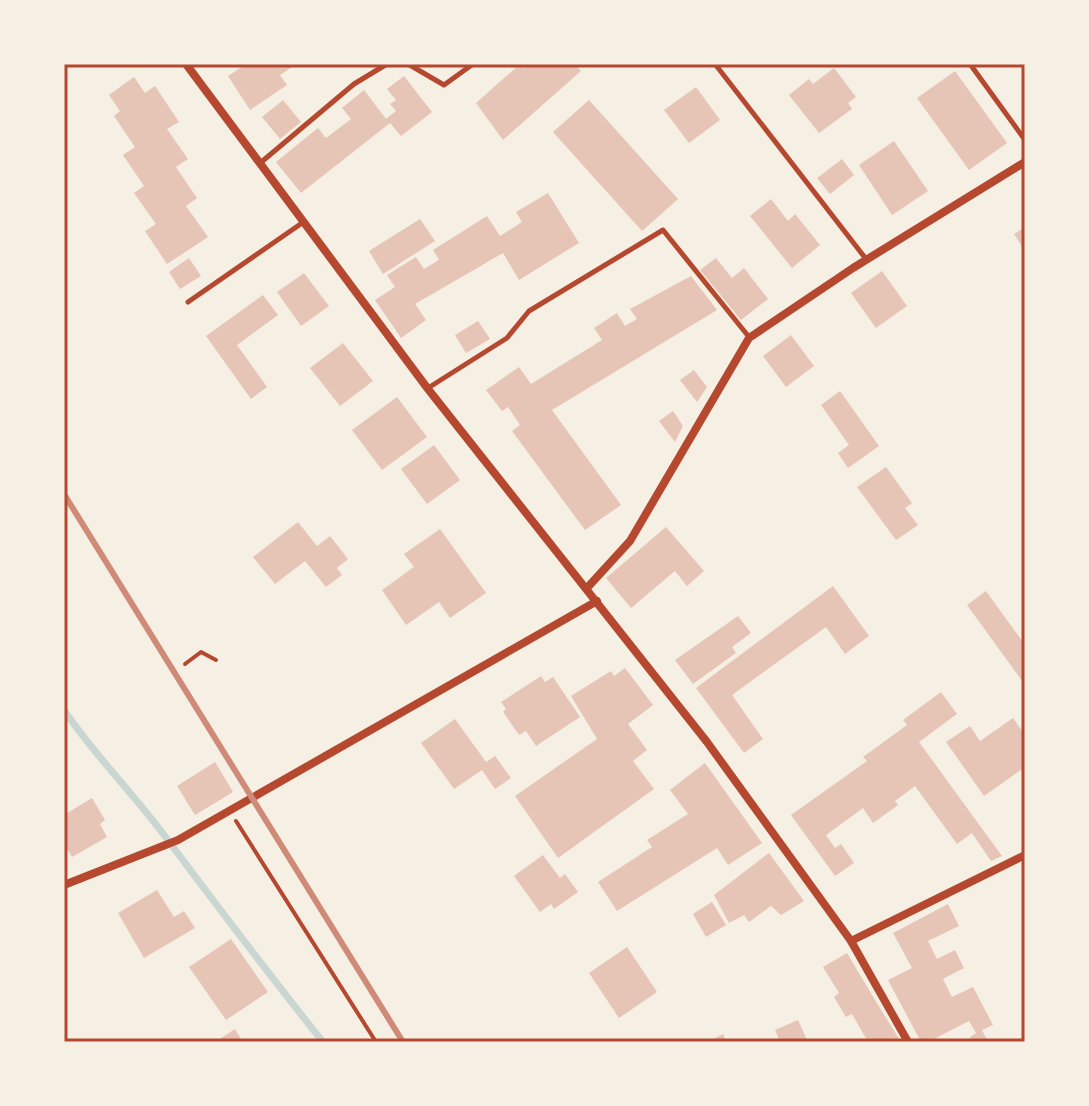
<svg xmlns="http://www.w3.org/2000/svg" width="1089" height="1106" viewBox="0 0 1089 1106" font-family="'Golos Text',sans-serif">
<rect width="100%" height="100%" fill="#f6efe4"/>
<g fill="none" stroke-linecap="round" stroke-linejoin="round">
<path stroke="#c9d6d2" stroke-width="7" d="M64 710C95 756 134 794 167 839 218 907 269 975 323 1042"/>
</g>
<g fill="#e6c5b7">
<polygon points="246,64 297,64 280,75 287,85 250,110 228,76"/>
<polygon points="520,64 524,68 528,64 574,64 581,71 503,140 476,103"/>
<polygon points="834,68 856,97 848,103 852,109 819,133 789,95 809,79 813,84"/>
<polygon points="955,71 1007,143 969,170 917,98"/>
<polygon points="404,76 432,112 401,136 390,123 301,193 276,162 318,128 326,138 351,119 342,108 364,90 386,119 396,111 390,104 396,100 387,89"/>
<polygon points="134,77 145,93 155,86 179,122 167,129 188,159 176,167 197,198 186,206 208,237 167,264 145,231 156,224 134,193 144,186 123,155 135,147 114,116 120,111 109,95"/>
<polygon points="696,87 720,120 689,143 664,110"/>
<polygon points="283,100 301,122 280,139 262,117"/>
<polygon points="589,100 678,199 642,231 553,132"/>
<polygon points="894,141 928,191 892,215 859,165"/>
<polygon points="842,159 854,175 830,194 817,178"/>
<polygon points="548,193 579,243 519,280 503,253 415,304 426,320 401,338 375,300 395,287 387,275 416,257 424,269 439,260 433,250 487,216 500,236 522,222 516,212"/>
<polygon points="771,199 788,221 795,214 820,245 792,268 750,216"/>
<polygon points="420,219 435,241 383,274 369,251"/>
<polygon points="1025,227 1025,251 1014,234"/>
<polygon points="189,258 201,276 180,289 169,272"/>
<polygon points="716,258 732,278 744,268 768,299 741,320 700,270"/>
<polygon points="882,271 907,306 876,328 851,293"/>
<polygon points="304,273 329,306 301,326 277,292"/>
<polygon points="691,276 717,310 552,410 621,505 585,530 512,431 520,425 508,407 502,411 486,390 519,367 531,384 602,340 594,328 617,313 625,326 637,319 630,309"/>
<polygon points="263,295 278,315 237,345 267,387 251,399 206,336"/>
<polygon points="478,321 490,339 466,353 455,335"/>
<polygon points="791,335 814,366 786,387 763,356"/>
<polygon points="343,343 373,381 340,406 310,368"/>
<polygon points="694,370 707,387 697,402 680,380"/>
<polygon points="840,391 879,446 848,468 838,453 849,445 821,405"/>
<polygon points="397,397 427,437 382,470 352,430"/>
<polygon points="673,411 683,426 675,442 659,421"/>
<polygon points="434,445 460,480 427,504 401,469"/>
<polygon points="886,467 912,503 905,508 918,525 896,540 857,487"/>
<polygon points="298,522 317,546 330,536 348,559 337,568 342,575 326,587 305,561 275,584 253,557"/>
<polygon points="666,527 704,571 687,586 675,571 631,608 606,578"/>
<polygon points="440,529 486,593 450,618 439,602 406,625 382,590 414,567 404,554"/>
<polygon points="833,586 869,636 845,654 826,627 732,695 763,739 744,753 696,688"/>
<polygon points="986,591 1025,645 1025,685 967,605"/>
<polygon points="738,616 751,633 732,647 736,653 693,684 675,660"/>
<polygon points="625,668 653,705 628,724 647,750 633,761 654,789 558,858 515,796 597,739 571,696 611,671 614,676"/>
<polygon points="541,676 545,682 553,677 580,717 536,746 526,731 519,735 503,712 506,709 501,702"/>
<polygon points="941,692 957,714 919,742 1002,856 991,861 972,833 957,844 915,786 895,801 898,805 873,823 863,808 826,835 835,848 841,844 854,863 835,876 791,815 867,761 863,757 907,725 903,720"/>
<polygon points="1013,718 1025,735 1025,767 984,796 946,742 970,726 980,741"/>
<polygon points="455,719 486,762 495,756 511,778 495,789 482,770 454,789 421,743"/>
<polygon points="215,762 233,792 195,815 177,786"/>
<polygon points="705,763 762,843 728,865 717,848 617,911 598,882 652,847 647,840 688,814 670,790"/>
<polygon points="92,798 105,820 100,824 107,837 72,857 64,844 64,815"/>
<polygon points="769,853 804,901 781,915 771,906 749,922 744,915 729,923 714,895"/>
<polygon points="543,855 560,878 565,874 578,892 554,909 551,904 540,912 514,876"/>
<polygon points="157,890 174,917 184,911 195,928 144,958 118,913"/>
<polygon points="712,902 726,925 706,937 693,914"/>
<polygon points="948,904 959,926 928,941 937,959 955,950 964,968 943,979 952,997 973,987 993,1025 982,1030 988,1042 972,1042 970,1037 976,1033 969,1021 928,1042 921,1042 888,980 912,968 893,933"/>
<polygon points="231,939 268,992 226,1020 189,967"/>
<polygon points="627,947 657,992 619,1018 589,973"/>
<polygon points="847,953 875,1000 901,1042 868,1042 852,1014 846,1017 834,997 839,993 823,967"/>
<polygon points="798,1020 808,1042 780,1042 775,1030"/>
<polygon points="235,1029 243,1042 215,1042"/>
<polygon points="723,1034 727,1042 708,1042"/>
</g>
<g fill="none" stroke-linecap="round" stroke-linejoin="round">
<g stroke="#b5482f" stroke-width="4">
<polyline points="185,664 201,652 216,660"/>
<polyline points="236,821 376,1042"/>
</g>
<g stroke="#b5482f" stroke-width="5">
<polyline points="408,64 444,85 473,64"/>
<polyline points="715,64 866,259"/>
<polyline points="970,64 1025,140"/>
<polyline points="259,164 354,84 387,64"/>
<polyline points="188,302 302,223"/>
<polyline points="428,388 507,338 529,311 663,230 749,337"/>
</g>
<g stroke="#b5482f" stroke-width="8">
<polyline points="186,64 428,389 707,742 851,941 908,1042"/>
<polyline points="587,588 630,541 749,338 853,268 1025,162"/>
<polyline points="64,885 178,840 597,601"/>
<polyline points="851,941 1025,855"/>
</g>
<polyline stroke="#cf8b77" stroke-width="6" points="64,494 403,1042"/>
</g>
<rect width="1089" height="1106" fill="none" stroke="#f6efe4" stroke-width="132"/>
<rect x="66" y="66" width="957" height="974" fill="none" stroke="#b5482f" stroke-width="3"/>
</svg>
